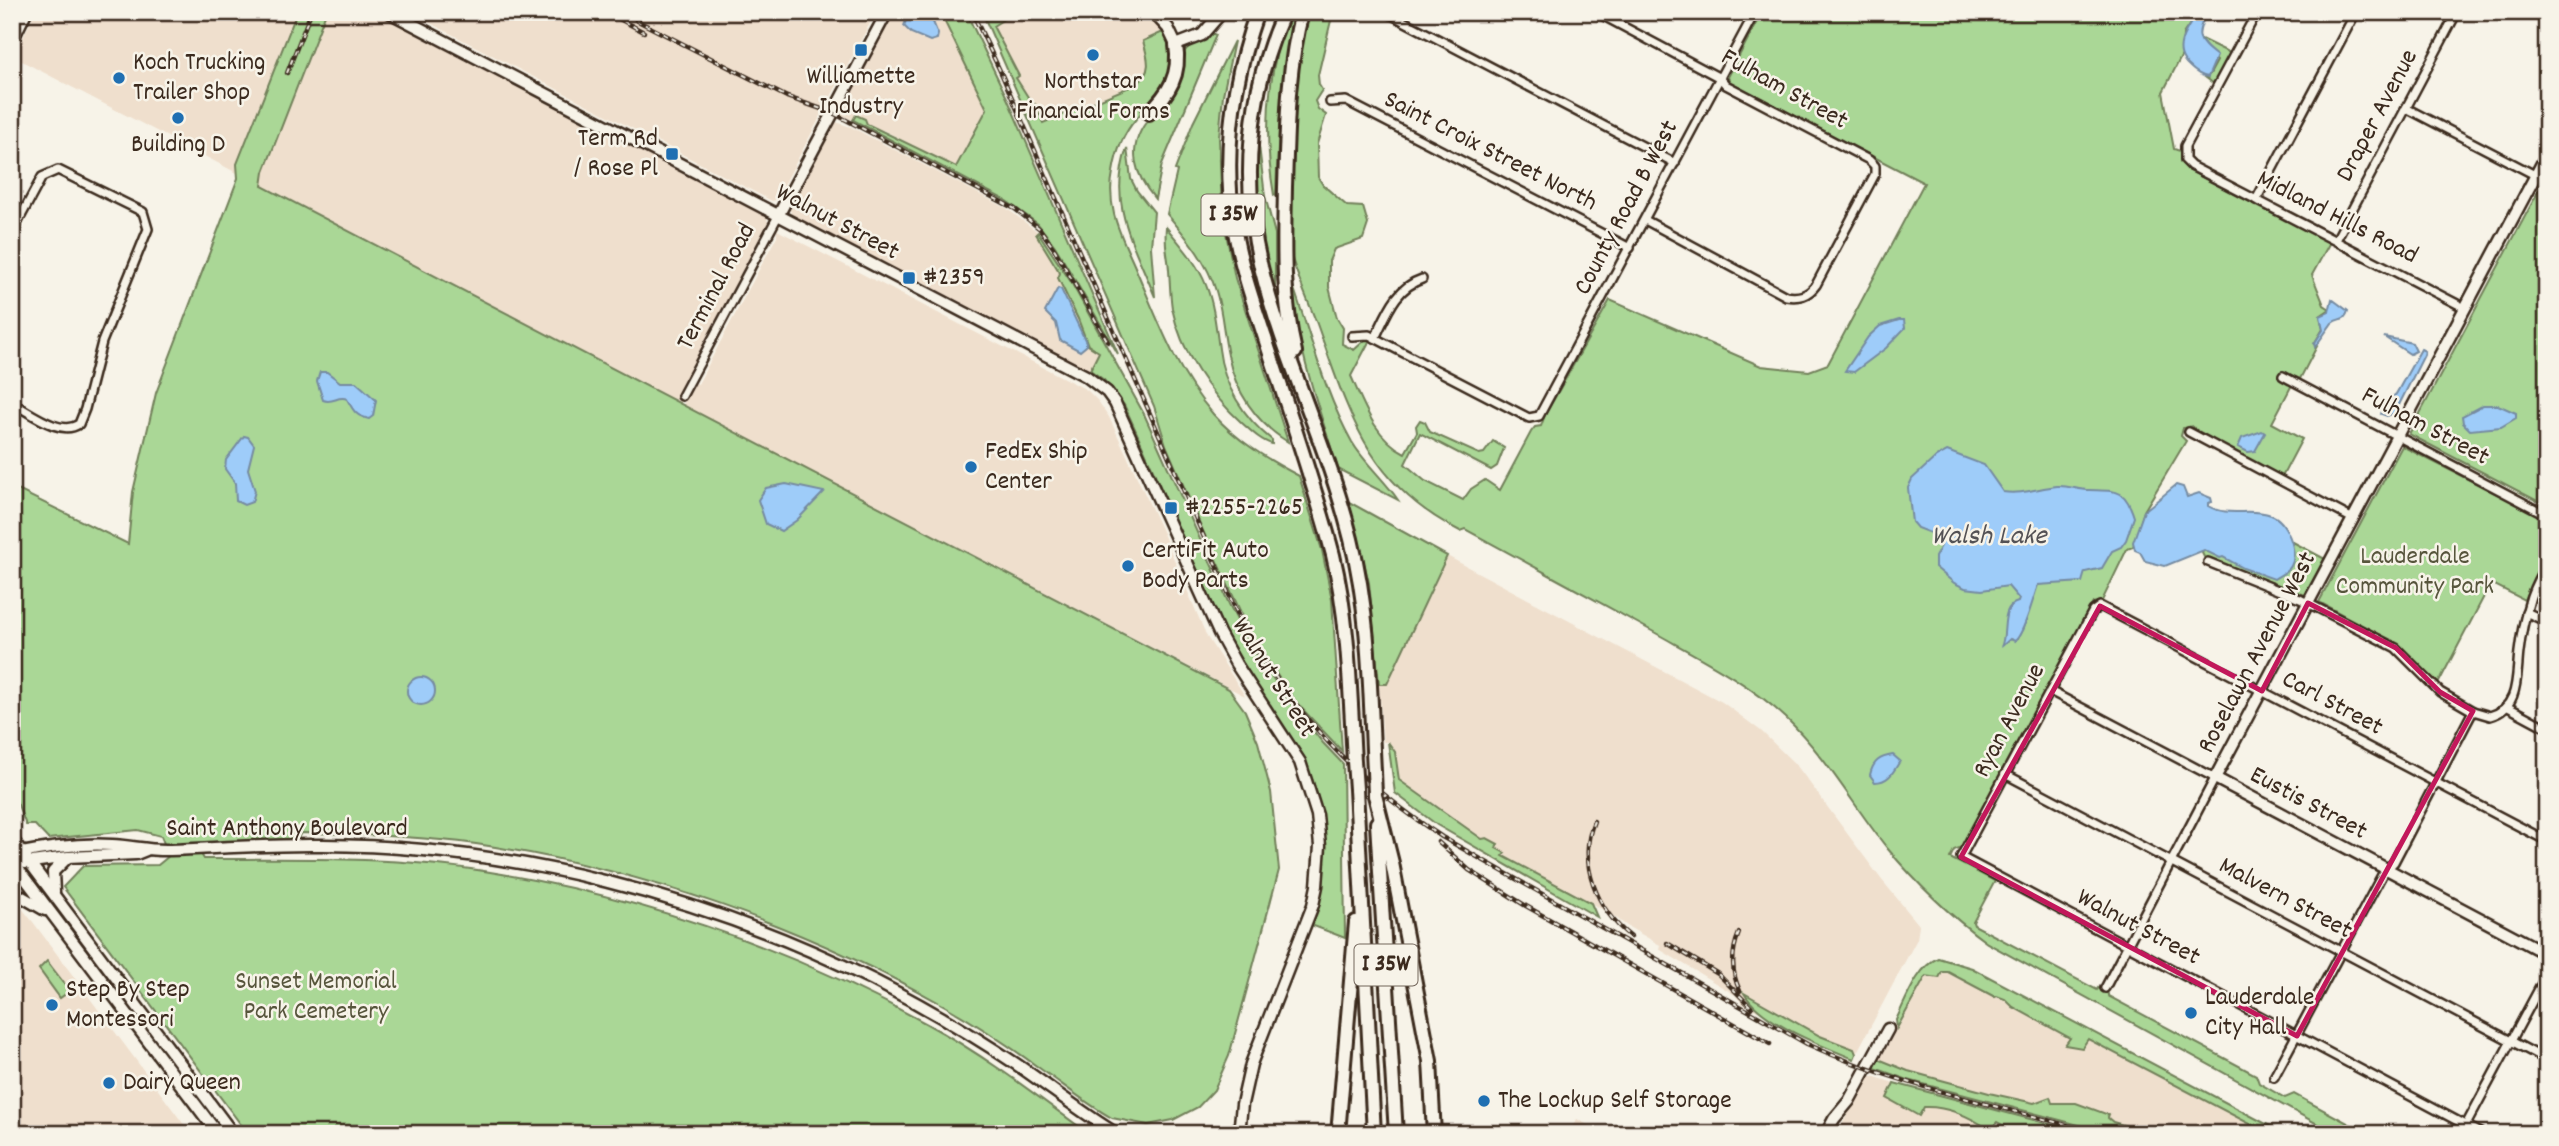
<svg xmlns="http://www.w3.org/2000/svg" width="2559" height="1146" viewBox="0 0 2559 1146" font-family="Dekko,sans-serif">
<rect width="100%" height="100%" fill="#f7f3e8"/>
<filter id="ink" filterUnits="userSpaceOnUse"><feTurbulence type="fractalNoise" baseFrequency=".0143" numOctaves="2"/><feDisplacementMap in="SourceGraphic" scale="14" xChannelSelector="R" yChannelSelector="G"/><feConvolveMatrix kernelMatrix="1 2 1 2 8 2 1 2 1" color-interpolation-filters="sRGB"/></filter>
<g filter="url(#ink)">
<g fill="#efdfcd">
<polygon points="35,12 297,12 237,164 237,173 14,57"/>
<polygon points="326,12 375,12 767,217 768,225 678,396 682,405 261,185 264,172"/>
<polygon points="409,12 876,12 776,200 772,201"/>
<polygon points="894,12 940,12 987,109 956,168 883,130 882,131 867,123 856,115 853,120 840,114"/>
<polygon points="1015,12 1139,12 1155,22 1163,32 1143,41 1148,58 1148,70 1143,79 1137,84 1043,124 1035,105 1033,106 1016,78 1019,76 993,25"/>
<polygon points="836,122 851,127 1006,208 1038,232 1036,234 1060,273 1058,278 1078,319 1088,345 1100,352 1091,371 791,214 790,209"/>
<polygon points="777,230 1087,390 1098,401 1109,417 1162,531 1207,637 1245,696 683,405 695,383 698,384 777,236"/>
<polygon points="1447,556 1722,702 1761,731 1797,766 1881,879 1919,925 1917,939 1856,1054 1854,1049 1820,1036 1746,994 1752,1004 1762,1013 1743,1004 1735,995 1659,949 1660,945 1627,926 1611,914 1503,856 1495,848 1497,844 1487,838 1483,839 1399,780 1395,752 1388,742 1383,742 1379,684 1387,683"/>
<polygon points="12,896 33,922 191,1134 12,1134"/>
<polygon points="1945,971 1995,997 2006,999 2013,1007 2071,1038 2065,1045 2083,1048 2088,1039 2269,1134 2154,1134 2113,1122 2076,1103 2034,1103 1989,1093 1908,1071 1876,1058 1895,1023 1897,1028 1926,976"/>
<polygon points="1869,1075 1894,1083 1887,1098 1919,1115 1925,1107 1946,1109 1976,1120 2002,1123 2010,1134 1837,1134"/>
<polygon points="1577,1119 1604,1134 1568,1134"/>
</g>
<g fill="#aad796" stroke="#72805a" stroke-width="2">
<path d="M297 12H326L264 172 262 186 1229 689 1245 711 1258 742 1271 792 1279 870 1229 1056 1214 1090 1198 1107 1173 1120 1148 1125 1112 1118C1087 1104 1065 1086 1042 1070 1011 1047 978 1025 945 1006 801 925 639 868 476 844 419 836 359 834 301 833L296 841 194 843 204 859C297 859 392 856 484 871 640 896 789 948 927 1024 984 1055 1036 1095 1089 1134H248L63 887 83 866 158 865 169 856 161 836 138 830 48 839 35 825H26L12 790V487L128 544 133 492 156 393 238 178 237 164Z"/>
<polygon points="940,12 966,12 1008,100 1118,354 1055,246 1038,224 1005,200 853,120 856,115 865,119 867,124 956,167 987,109"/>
<path d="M982 12H1015L993 26 1019 76 1016 78 1033 105 1035 104 1043 123 1137 84C1153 71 1148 58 1143 41L1163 32C1187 73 1159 91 1136 119 1123 134 1116 153 1113 172 1110 186 1111 201 1114 214 1119 235 1130 254 1138 274 1159 323 1177 373 1213 414 1237 441 1267 459 1299 476L1322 550 1332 600 1342 751 1292 698 1253 638 1209 545 1166 445 1154 406Z"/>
<path d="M1289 12H1296C1281 73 1278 134 1276 196L1274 195C1263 133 1267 71 1289 12Z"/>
<path d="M1308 12H1333L1318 75 1319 85 1322 90 1315 101 1318 109 1326 115 1317 144 1318 177 1323 185 1347 206 1363 207 1368 224 1363 239 1334 249 1329 261V287L1337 318 1343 328 1342 344 1354 350 1365 340H1370L1351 376C1364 405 1375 438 1405 453L1417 432 1416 426 1420 420 1425 422 1430 432 1479 454 1484 453 1493 441 1504 448 1497 466 1491 470 1420 433 1405 464 1425 481 1463 500 1471 489 1485 480 1500 490 1531 432 1535 427 1541 426 1545 415 1610 300 1761 366 1809 371 1828 364 1924 183 1730 82 1728 77 1762 12H2198L2183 34 2182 55 2163 92 2174 149 2180 151 2181 162 2188 170 2330 242 2312 275 2324 305 2330 309 2320 316 2323 329 2314 344 2317 346 2300 379 2296 377 2272 423 2302 439 2282 477 2201 434 2192 426 2183 428 2181 436 2186 441 2144 511 2133 547 2127 549 2102 601 2093 603 1962 847 1954 850 1950 858 1995 881 1973 922 1974 925 2097 990 2098 988 2108 994V996L2256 1075 2259 1083 2285 1098 2294 1094 2368 1134 2332 1132 1987 943C1949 915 1917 884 1887 848 1853 805 1826 756 1786 718 1747 681 1698 657 1652 631 1590 597 1527 563 1465 529L1460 531C1368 485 1349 414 1317 324 1308 300 1293 268 1288 244 1285 227 1289 204 1290 186 1293 127 1293 70 1308 12Z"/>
<path d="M1211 33 1216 35 1162 164 1155 199C1135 175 1126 149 1147 121 1153 114 1161 109 1167 102 1177 88 1175 66 1185 51 1190 43 1204 40 1211 33Z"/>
<polygon points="2199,38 2230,53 2214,84 2205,77 2210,74 2217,61"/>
<path d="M1234 41 1223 95 1219 137 1222 213 1235 278 1288 442C1256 423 1235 391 1228 355 1223 333 1223 313 1216 291 1207 261 1187 238 1167 214L1177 171 1175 170 1193 123Z"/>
<path d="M1257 146H1259L1265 196 1275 234V289C1257 261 1255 180 1257 146Z"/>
<path d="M1127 148 1131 179 1137 191 1154 212 1151 247 1155 297C1135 246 1107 205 1127 148Z"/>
<polygon points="2547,175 2547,506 2409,434"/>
<path d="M1166 227C1181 245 1198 264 1206 285 1214 305 1216 328 1219 349 1223 385 1244 418 1272 440V444C1261 441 1251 431 1242 423 1209 393 1181 352 1172 308 1170 295 1170 283 1169 270 1168 253 1164 247 1166 227Z"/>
<path d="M1038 232 1071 282 1144 414 1229 604 1249 644 1286 697 1323 743 1343 764 1345 938 1311 925C1328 871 1330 812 1304 760 1292 736 1273 716 1261 693 1248 670 1233 648 1221 624 1186 552 1158 477 1124 405L1104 380 1090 370 1099 352 1088 345 1078 319 1058 278 1060 273 1036 234Z"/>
<path d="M1291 280C1310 333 1324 392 1352 442 1365 464 1385 480 1398 500L1338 469C1318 406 1296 345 1291 280Z"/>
<polygon points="2402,446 2547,519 2547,551 2524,600 2491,583 2438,684 2399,645 2319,602"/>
<polygon points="1349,502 1447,556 1387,684 1379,684 1369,583"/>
<polygon points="2291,541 2325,559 2305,595 2204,557 2202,553 2204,550 2223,556 2292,545"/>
<polygon points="1388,742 1395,752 1399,780 1482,839 1487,838 1498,844 1496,848 1505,853 1503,856 1591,903 1597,917 1437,825 1395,793"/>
<path d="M1938 958 1972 968 2285 1134H2269L2088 1039 2082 1048 2065 1045 2070 1038 2013 1007 2005 999 1997 996 1995 997 1948 972H1942L1939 978 1926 976 1897 1028 1896 1020C1906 1000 1917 967 1938 958Z"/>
<polygon points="47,961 70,991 60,998 39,969"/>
<path d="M1744 993 1820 1036 1854 1049 1856 1054 1854 1059C1822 1046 1761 1023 1744 993Z"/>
<polygon points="1876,1058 1908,1071 1989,1093 2034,1103 2050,1097 2052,1103 2076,1103 2109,1115 2108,1118 2113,1122 2154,1134 2113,1134 1908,1080 1872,1067"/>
<path d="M1894 1083 2087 1134H2010L2006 1127 1997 1122 1990 1130C1971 1117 1949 1106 1924 1107L1919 1116 1887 1098Z"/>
</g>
<g fill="#9eccf9" stroke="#768ba1" stroke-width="2">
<polygon points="909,12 929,12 938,34 937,39 930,41 911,33 904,26"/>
<path d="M2198 12H2207C2195 36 2196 40 2217 56L2208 77C2200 76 2195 72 2189 66 2170 50 2187 28 2198 12Z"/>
<polygon points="1058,288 1061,289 1086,342 1086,346 1080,351 1060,340 1056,323 1045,312"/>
<path d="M2332 299 2348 311C2345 322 2339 317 2332 323L2315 347 2314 344 2323 330 2320 316 2329 312Z"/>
<polygon points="1899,320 1904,320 1905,328 1886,348 1854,372 1845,371 1868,337 1880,326"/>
<polygon points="2384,337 2412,343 2416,351 2410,354"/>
<polygon points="2421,349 2425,351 2424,355 2395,413 2387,416 2381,414 2385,403 2396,394"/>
<path d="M320 372H327L340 382H356L376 400 373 416 369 419C355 416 353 410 347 399 338 395 333 404 323 400L317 381Z"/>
<polygon points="2483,405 2498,405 2516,413 2516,418 2501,427 2470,430 2463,423 2462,416"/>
<polygon points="2262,431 2265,433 2255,451 2248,452 2238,447 2242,438"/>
<polygon points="244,436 248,437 254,445 248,469 255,491 252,502 244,505 236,501 235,483 225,469 226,460"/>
<path d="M1947 451 1984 465 2003 492C2022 495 2038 488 2057 486 2067 485 2079 490 2089 490 2117 491 2125 488 2134 517L2126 540 2121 547 2112 551 2102 568 2085 572 2082 582 2038 585C2033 599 2024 634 2015 641L2010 639 2001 647C2008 633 1999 607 2018 602L2019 599 2008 586 1982 590 1965 588 1954 583 1935 567V557L1941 546 1938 536 1917 528 1912 522 1908 488 1912 479 1936 457Z"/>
<polygon points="786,484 824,492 797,520 781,531 766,524 758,500 766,488"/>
<path d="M2176 485 2183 487 2187 497 2199 493 2211 498 2212 502 2208 503V506C2229 518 2249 507 2271 515 2286 520 2299 551 2291 566 2288 572 2280 575 2274 579L2243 568 2223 557 2220 558 2204 550 2165 566 2145 561 2140 552 2135 550 2133 542 2144 511Z"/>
<circle cx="421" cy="691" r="14"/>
<path d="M1893 755 1900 761C1893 772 1889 782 1875 782L1870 775C1873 761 1880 757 1893 755Z"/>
</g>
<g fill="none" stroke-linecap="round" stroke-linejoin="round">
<g stroke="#3b2a1e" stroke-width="12">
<g id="street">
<polyline points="1386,12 1675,163"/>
<path d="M1596 12 1720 78 1726 85 1869 160 1875 166V174L1816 285C1808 296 1799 298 1786 296L1645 220"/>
<polyline points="2257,12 2185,146 2185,160 2191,166 2465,308"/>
<polyline points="1330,102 1346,101 1630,248"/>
<polyline points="2406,108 2535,175"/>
<polyline points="2256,200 2356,12"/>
<path d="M12 233 42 177 58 170 143 212 148 229 102 342 85 409 79 424C60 437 30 412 12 403"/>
<polyline points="2336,240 2457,12"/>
<polyline points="1352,336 1369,335 1529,418 1539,416 1755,12"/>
<path d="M1375 338C1387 314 1395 288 1422 279"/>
<polyline points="2283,376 2547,515"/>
<polyline points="682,396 778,216"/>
<polyline points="2189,432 2353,519"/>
<path d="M2208 562 2300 599 2396 648 2440 692 2473 711 2490 716C2520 708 2516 676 2519 652 2521 635 2524 619 2529 603 2532 589 2540 576 2547 563"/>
<polyline points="2526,612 2547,622"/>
<polyline points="2050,691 2215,778 2105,988"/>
<polyline points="2508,707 2547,728"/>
<polyline points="2005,774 2547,1060"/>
<polyline points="2274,1077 2382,875 2394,862 2473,711"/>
<polyline points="2466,1125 2547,974"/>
<polyline points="2482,1134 1961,857 2093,611 2100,606 2547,841"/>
</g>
</g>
<g stroke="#3b2a1e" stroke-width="15">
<g id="secondary">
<polyline points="389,12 1086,376 1107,392 1115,403 1219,633 1236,664 1300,762 1317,815 1320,846 1317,886 1313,905 1251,1064 1242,1104 1239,1134"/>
<polyline points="1153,12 1168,28 1176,45 1202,35 1222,12"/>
<polyline points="12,14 13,12"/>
<polyline points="12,41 26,12"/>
<polyline points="2547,154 2215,778 2547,954"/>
<polyline points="778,216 887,12"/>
<polyline points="12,839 233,1134"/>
<path d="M12 855C44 848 79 843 112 845 132 846 150 851 170 850 221 848 272 844 323 845 513 846 704 896 873 980 922 1005 970 1033 1016 1064 1050 1087 1082 1113 1117 1134"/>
<polyline points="12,861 218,1134"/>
<polyline points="25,863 68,857 136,854 146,850"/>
<polyline points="12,891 45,910"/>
<polyline points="54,892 53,872 67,858"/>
<polyline points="1826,1134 1834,1119 1849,1101 1888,1029"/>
</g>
</g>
<g stroke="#3b2a1e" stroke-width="18">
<g id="highway">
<path d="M1257 12C1233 80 1223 149 1233 220 1239 261 1252 299 1265 338 1288 410 1314 482 1333 555 1349 622 1350 692 1354 761"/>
<path d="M1284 12C1248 91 1241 183 1261 267 1284 360 1328 446 1351 539 1370 615 1370 693 1374 771"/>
<path d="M1149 113C1169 93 1181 75 1176 45"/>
<path d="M1295 352C1282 297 1284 242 1285 187 1287 128 1287 70 1302 12"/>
<polyline points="1356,789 1374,1134"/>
<polyline points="1375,795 1392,863 1430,1061 1434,1134"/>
<polyline points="1377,823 1396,1134"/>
<polyline points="1338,1134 1356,922"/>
</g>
</g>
<use href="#street" stroke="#f7f3e8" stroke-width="7"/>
<use href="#secondary" stroke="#f7f3e8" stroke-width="10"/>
<use href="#highway" stroke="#f7f3e8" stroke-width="12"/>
<g stroke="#3b2a1e" stroke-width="4.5">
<g id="rail">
<polyline points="606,12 644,32"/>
<path d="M972 12 1002 75 1241 622C1293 713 1354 779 1442 837L1807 1044C1904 1088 1998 1105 2099 1134"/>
<polyline points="636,20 787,97 833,113 1015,209 1040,229 1055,250 1108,342"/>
<polyline points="287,73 311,12"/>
<path d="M1594 821C1577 863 1597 910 1631 937"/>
<polyline points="1438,842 1469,870 1526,906 1770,1044"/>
<path d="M1739 933C1731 952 1731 973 1740 991"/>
<polyline points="1667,943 1718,974 1752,1008"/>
</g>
</g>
<use href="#rail" stroke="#f7f3e8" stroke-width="2" stroke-dasharray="5" stroke-linecap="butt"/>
<g stroke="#3b2a1e" stroke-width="18" stroke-linecap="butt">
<g id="highway-bridge">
<polyline points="1354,761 1356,789"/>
<polyline points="1374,771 1375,795"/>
</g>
</g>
<use href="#highway-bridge" stroke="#f7f3e8" stroke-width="12"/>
</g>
</g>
<path fill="none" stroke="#c2185b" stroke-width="5" stroke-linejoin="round" d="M2308 603 2396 648 2440 692 2473 711 2297 1036 1961 857 2100 606 2262 691Z"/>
<g fill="#1f6fb2" stroke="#f7f3e8" stroke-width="2.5">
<rect x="854" y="43" width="14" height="14" rx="3.5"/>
<circle cx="1093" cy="55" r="7"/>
<circle cx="119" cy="78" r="7"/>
<circle cx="178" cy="118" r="7"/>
<rect x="665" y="147" width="14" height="14" rx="3.5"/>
<rect x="902" y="271" width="14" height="14" rx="3.5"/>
<circle cx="971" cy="467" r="7"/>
<rect x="1164" y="501" width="14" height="14" rx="3.5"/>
<circle cx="1128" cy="566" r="7"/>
<circle cx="52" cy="1005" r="7"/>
<circle cx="2191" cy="1013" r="7"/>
<circle cx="109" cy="1083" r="7"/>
<circle cx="1484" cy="1101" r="7"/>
</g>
<g text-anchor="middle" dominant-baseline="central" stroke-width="5" stroke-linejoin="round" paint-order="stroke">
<g fill="#f7f3e8" stroke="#73665b" stroke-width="2">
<rect x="1201.5" y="194.5" width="63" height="41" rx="5"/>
<rect x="1354.5" y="944.5" width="63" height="41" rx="5"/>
</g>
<g font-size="24" font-weight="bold" fill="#3b2a1e">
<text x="1233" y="215">I 35W</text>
<text x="1386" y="965">I 35W</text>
</g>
<g font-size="26" fill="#3b2a1e" stroke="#f7f3e8" text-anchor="start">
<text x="133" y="63">Koch Trucking<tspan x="133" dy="30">Trailer Shop</tspan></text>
<text x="861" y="77" text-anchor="middle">Williamette<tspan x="861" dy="30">Industry</tspan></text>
<text x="1093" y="82" text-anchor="middle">Northstar<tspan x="1093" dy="30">Financial Forms</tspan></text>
<text x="658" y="139" text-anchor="end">Term Rd<tspan x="658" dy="30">/ Rose Pl</tspan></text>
<text x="178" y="145" text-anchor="middle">Building D</text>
<text x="923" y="278">#2359</text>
<text x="985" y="452">FedEx Ship<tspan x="985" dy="30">Center</tspan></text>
<text x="1185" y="508">#2255-2265</text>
<text x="1142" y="551">CertiFit Auto<tspan x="1142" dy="30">Body Parts</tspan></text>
<text x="66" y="990">Step By Step<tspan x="66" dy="30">Montessori</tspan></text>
<text x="2205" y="998">Lauderdale<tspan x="2205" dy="30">City Hall</tspan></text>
<text x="123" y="1083">Dairy Queen</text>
<text x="1498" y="1101">The Lockup Self Storage</text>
</g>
<g font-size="26" fill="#3b2a1e" stroke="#f7f3e8">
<text transform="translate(1784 90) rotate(29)">Fulham Street</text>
<text transform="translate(2378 116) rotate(-62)">Draper Avenue</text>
<text transform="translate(1490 152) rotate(27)">Saint Croix Street North</text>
<text transform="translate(1627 208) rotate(-62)">County Road B West</text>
<text transform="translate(2337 218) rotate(27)">Midland Hills Road</text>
<text transform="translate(837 223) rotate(28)">Walnut Street</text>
<text transform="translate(717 287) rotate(-62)">Terminal Road</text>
<text transform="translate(2425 427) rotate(28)">Fulham Street</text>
<text transform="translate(2258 653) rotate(-62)">Roselawn Avenue West</text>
<text transform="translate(1273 678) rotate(58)">Walnut Street</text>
<text transform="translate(2332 704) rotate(28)">Carl Street</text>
<text transform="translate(2010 721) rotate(-62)">Ryan Avenue</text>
<text transform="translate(2308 804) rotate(28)">Eustis Street</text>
<text x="287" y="829">Saint Anthony Boulevard</text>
<text transform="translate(2285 899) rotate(28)">Malvern Street</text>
<text transform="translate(2138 928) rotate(28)">Walnut Street</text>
</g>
<g font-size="26" fill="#57553c" stroke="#f7f3e8">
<text x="2415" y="557">Lauderdale<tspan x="2415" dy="30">Community Park</tspan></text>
<text x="316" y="982">Sunset Memorial<tspan x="316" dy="30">Park Cemetery</tspan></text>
</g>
<g font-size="28" font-style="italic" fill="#545255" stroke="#f7f3e8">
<text x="1989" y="538">Walsh Lake</text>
</g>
</g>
<rect width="2559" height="1146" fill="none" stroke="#f7f3e8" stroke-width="42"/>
<rect x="21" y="21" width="2517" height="1104" fill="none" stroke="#3b2a1e" stroke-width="2.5" filter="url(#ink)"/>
</svg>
